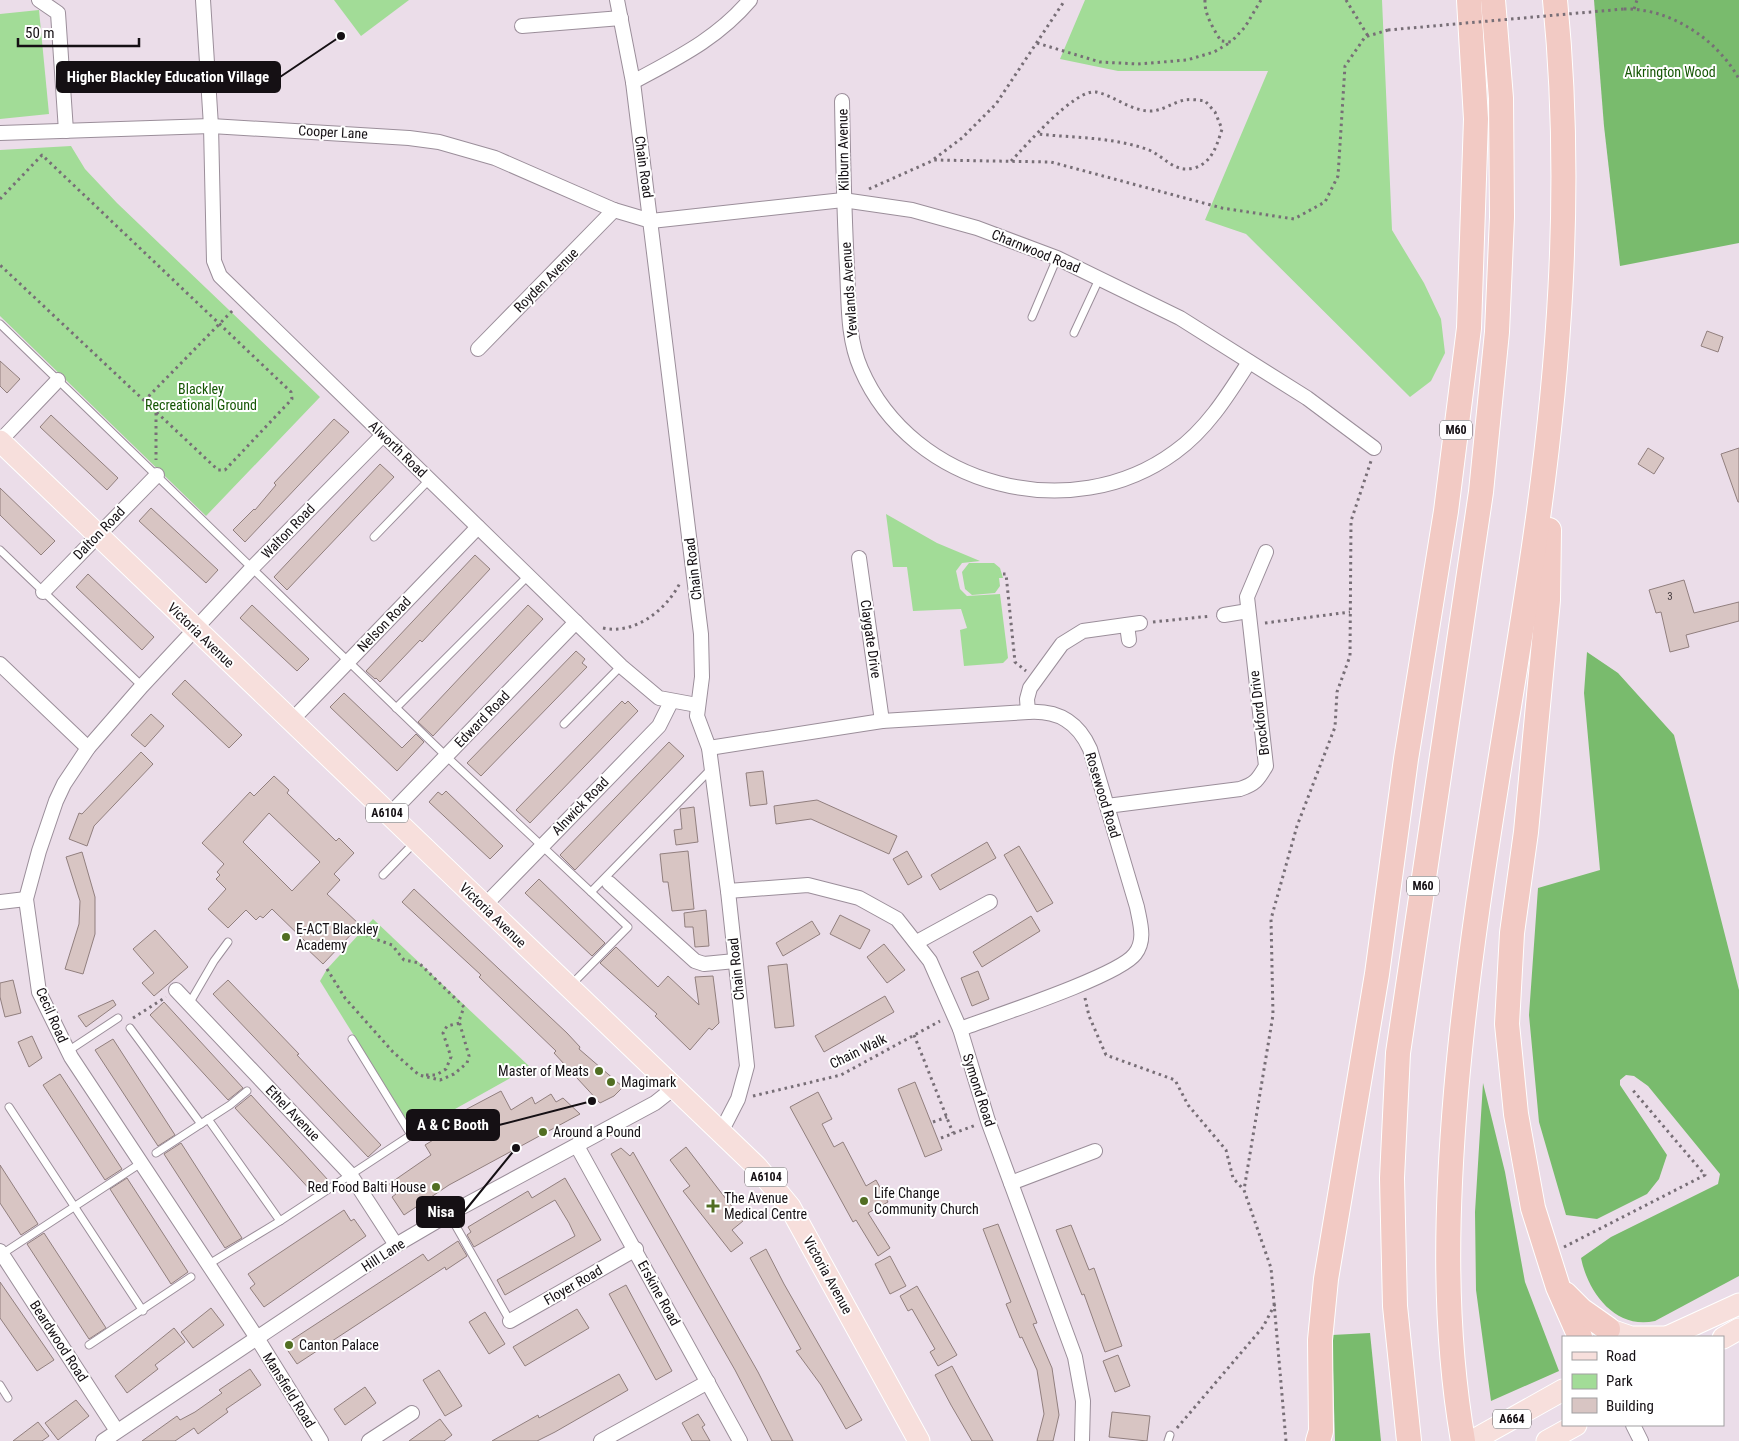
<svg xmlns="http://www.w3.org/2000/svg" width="1739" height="1441" viewBox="0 0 1739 1441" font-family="'Roboto Condensed',sans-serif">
<rect width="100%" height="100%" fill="#ebdde9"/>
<g fill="#a2dc97">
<polygon points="334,0 409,0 361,36"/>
<polygon points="1085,0 1382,0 1392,230 1424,283 1441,319 1445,353 1431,381 1410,397 1246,234 1205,220 1268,71 1118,71 1060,59"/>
<polygon points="39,10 49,114 0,119 0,14"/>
<polygon points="71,146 85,169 117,203 320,397 206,516 0,316 0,150"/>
<polygon points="886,514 937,543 980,561 962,563 956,571 960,589 967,596 1000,594 1008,658 1003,663 964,666 960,630 967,628 961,609 913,611 907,567 893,567"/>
<polygon points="969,563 994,563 1000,568 1003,578 999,578 1000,586 995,593 972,595 965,589 962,572"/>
<polygon points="373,919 530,1067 414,1132 320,981 327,969"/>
</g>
<g fill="#79bb6d">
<polygon points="1594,0 1739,0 1739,243 1620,266 1604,126"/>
<path d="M1587 652 1618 673 1674 735 1739 990V1276L1655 1321C1616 1330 1588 1293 1581 1258L1611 1237 1718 1184 1720 1174 1648 1086 1634 1076 1626 1075 1620 1080V1085L1667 1155 1659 1179 1647 1194 1597 1219 1566 1215 1539 1122 1529 1015 1538 888 1600 870 1584 693Z"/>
<polygon points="1483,1083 1505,1172 1525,1282 1559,1371 1491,1401 1476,1290 1475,1212"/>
<polygon points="1370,1333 1381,1441 1335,1441 1332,1335"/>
</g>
<g fill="#d8c5c3" stroke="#917f7e" fill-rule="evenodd">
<polygon points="1707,331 1723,337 1718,352 1701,346"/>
<polygon points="0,361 20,379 7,393 0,386"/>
<polygon points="51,415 118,478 107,490 40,427"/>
<polygon points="334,419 349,432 245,542 233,530 254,509 255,510 276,485 274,483"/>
<polygon points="1648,448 1664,458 1654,474 1638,464"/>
<polygon points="1739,448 1739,502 1738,502 1721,454"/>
<polygon points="380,464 394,477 287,590 274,577"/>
<polygon points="0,488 55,541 41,555 0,515"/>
<polygon points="151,508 218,570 206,583 139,521"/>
<polygon points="475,555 490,569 422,642 420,640 380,682 376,678 375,679 366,671"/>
<polygon points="88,574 154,637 142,650 76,587"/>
<polygon points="1684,580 1694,613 1739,602 1739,621 1686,635 1689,647 1670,652 1661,612 1656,613 1649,590"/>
<polygon points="252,605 309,659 297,671 240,618"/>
<polygon points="528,605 543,619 433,736 418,722"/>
<polygon points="576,651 585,659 582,663 587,667 481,776 467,763"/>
<polygon points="185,680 242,735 229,748 172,694"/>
<polygon points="344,693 402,748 416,734 424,742 397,771 330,707"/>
<polygon points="622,701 625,704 628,701 638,711 530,823 516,810"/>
<polygon points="151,714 164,726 145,747 131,735"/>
<polygon points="669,742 684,756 575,870 560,855"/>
<polygon points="141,752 153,764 94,826 87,846 69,839 79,813 82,814"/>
<polygon points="763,771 767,804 750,806 746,773"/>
<path d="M274 776 289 790 287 793 336 841 339 838 354 853 334 874 340 880 327 894 360 925 323 964 304 946 307 943 272 909 263 918 260 916 256 920 246 910 228 928 208 909 226 889 216 879 220 875 217 872 224 864 202 843 250 792 254 796ZM269 813 320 862 292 891 243 842Z"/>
<polygon points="446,791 503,846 490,859 429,802 438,792 442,795"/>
<polygon points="817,800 897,836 889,854 811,819 776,824 774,806"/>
<polygon points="694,807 698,842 676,845 674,830 682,829 680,809"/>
<polygon points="987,842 996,858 940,890 931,875"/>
<polygon points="1019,846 1053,903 1037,912 1004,855"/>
<polygon points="688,851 694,909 672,911 668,882 663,882 660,854"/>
<polygon points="907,851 922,877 908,885 893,859"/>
<polygon points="82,852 95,897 95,934 83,974 65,969 79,924 80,901 66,857"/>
<polygon points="539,879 605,943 592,956 525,893"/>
<polygon points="414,889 567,1033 580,1047 579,1049 623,1087 614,1096 600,1103 554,1053 556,1051 479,977 481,975 402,902"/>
<polygon points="706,910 709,946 695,947 693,927 685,927 684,913"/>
<polygon points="840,915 870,930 860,949 830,934"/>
<polygon points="1031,916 1040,931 982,967 973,952"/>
<polygon points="812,921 820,934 783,956 776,943"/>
<polygon points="155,930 188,967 154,996 142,983 154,973 133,949"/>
<polygon points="884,944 905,970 887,983 867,957"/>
<polygon points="616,947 658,987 668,976 699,1005 695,977 713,976 719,1023 712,1030 709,1028 690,1050 655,1016 657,1014 600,963"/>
<polygon points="787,964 794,1026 775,1028 768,966"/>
<polygon points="978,971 989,999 972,1006 961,978"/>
<polygon points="13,980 21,1013 5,1017 0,997 0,983"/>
<polygon points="228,980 299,1054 297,1055 381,1145 368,1157 213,994"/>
<polygon points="885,996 894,1012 824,1052 815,1036"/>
<polygon points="113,1000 116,1005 86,1027 78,1016"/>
<polygon points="164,1002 243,1088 228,1100 150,1015"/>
<polygon points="32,1036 42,1058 29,1067 18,1042"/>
<polygon points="113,1039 175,1135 158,1146 95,1050"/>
<polygon points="60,1074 122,1169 105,1180 43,1085"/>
<polygon points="915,1082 942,1150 925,1157 898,1089"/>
<polygon points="501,1091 511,1110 532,1097 535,1104 551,1094 556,1102 563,1098 580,1114 449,1185 404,1215 392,1197 396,1194 389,1184 431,1155 425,1145 453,1128 448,1119"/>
<polygon points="818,1092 832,1119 822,1124 834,1147 843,1142 866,1186 876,1180 888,1202 868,1213 890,1248 878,1256 856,1220 853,1222 790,1107"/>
<polygon points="251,1095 328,1180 313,1193 235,1108"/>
<polygon points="181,1143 242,1238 225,1248 164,1154"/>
<polygon points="686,1147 743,1221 732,1230 743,1243 731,1252 683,1191 690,1186 670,1160"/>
<polygon points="621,1148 630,1156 633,1152 758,1372 793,1441 772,1441 735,1370 611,1154"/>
<polygon points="0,1165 38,1224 21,1235 0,1203"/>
<polygon points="127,1178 188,1272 171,1284 110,1189"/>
<polygon points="565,1178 601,1240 505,1295 497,1280 575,1236 569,1223 555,1200 474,1247 467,1235 471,1232 468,1227 528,1191 532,1198"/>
<polygon points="344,1210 351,1221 354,1219 366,1236 264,1307 250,1288 255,1284 248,1274"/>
<polygon points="998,1224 1037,1323 1033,1324 1052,1368 1059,1415 1053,1441 1037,1441 1044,1414 1037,1370 1022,1337 1020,1338 1006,1304 1011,1302 983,1229"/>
<polygon points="1071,1225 1089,1270 1094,1268 1122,1346 1105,1352 1084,1294 1082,1295 1056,1230"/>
<polygon points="44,1233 106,1328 89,1339 27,1244"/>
<polygon points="458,1241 467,1256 446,1270 445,1267 297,1364 284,1345 423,1254 428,1261"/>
<polygon points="766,1249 784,1284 862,1420 846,1429 821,1385 796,1351 801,1349 750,1258"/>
<polygon points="890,1256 906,1286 890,1294 875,1264"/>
<polygon points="0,1282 54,1360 37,1371 0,1318"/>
<polygon points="626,1285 672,1371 656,1380 609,1294"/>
<polygon points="917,1286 957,1355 938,1366 930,1352 935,1349 912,1309 908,1311 900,1296"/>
<polygon points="211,1308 224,1325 193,1348 181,1332"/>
<polygon points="577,1309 589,1328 525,1366 513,1347"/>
<polygon points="485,1312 505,1344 489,1354 469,1322"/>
<polygon points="174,1328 185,1342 155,1365 158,1369 127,1393 115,1376"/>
<polygon points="1118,1355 1130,1386 1115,1392 1103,1361"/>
<polygon points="952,1366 972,1403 993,1441 972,1441 951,1405 935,1375"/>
<polygon points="250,1369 261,1385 226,1409 228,1412 198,1434 194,1428 175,1441 142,1441 177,1416 180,1420 195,1412 222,1393 219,1390"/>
<polygon points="439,1370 462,1406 445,1416 423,1380"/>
<polygon points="619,1374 628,1390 555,1432 537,1441 492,1441 538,1415 539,1418"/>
<polygon points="365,1387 376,1403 345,1425 334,1409"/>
<polygon points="76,1400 89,1416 58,1440 45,1423"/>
<polygon points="1112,1412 1150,1416 1147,1441 1109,1437"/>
<polygon points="698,1414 705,1425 702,1427 710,1441 692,1441 682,1423"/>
<polygon points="440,1419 452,1435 444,1441 409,1441"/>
<polygon points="38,1422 49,1436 42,1441 13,1441"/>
</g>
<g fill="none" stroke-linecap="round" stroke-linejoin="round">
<g stroke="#9b8e9a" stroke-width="9">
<g id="service">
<polyline points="1032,317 1057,258"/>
<polyline points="0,324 446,756 591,892"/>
<polyline points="1074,333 1100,277"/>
<polyline points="374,537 429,480"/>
<polyline points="0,550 142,686"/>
<polyline points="396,708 528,576"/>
<polyline points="564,724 621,666"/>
<polyline points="383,875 416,841"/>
<polyline points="571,985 628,927 591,892 711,769"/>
<polyline points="189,1004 214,961 228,942"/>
<polyline points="130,1028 201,1124"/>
<polyline points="68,1051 118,1018"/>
<polyline points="9,1107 143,1311"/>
<polyline points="208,1119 280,1221"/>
<polyline points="156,1153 230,1105 247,1091"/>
<polyline points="449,1214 510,1321"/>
<polyline points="2,1254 141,1163"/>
<polyline points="209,1264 280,1221 411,1135 352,1039"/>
<polyline points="89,1345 191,1277"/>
<polyline points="0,1385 8,1398"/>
<polyline points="1168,1441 1170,1435"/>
</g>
</g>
<g stroke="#9b8e9a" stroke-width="16">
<g id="minor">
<polyline points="39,0 58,13 66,131"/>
<polyline points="203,0 211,126 214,261 220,276 621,666 659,698 697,705"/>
<polyline points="617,0 633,82 701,634 702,677 697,716 709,748 728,891 747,1066 738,1099 721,1132"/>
<polyline points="522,26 621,18"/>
<path d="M633 82C677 58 717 39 750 0"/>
<path d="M842 101C843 157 844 212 847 268 849 303 847 337 861 369 912 487 1072 528 1175 452 1207 429 1228 395 1249 362"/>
<polyline points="0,133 211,126 409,138 439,142 495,158 614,210 651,221 843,200 912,210 977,228 1057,258 1180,318 1307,398 1374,448"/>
<polyline points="478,349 614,210"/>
<polyline points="0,441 58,380"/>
<polyline points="859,558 882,721"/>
<polyline points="43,592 157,475"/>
<polyline points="1224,615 1248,611"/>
<polyline points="1127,625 1129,640"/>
<polyline points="0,664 88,748"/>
<polyline points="1028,712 1027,699 1030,688 1062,644 1083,631 1140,623"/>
<polyline points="291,721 478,527"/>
<path d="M709 748 882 721 1028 712C1058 710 1078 722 1090 749L1137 907C1140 923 1146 940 1135 954 1119 976 992 1017 960 1029"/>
<path d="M1107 806 1240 789C1255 784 1258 780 1266 766L1247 597 1266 552"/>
<polyline points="389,815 576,622"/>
<polyline points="609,883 695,961 704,964 735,961"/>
<polyline points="728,891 808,885 859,898 897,919 930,961 960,1029 988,1121 1075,1357 1083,1401 1082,1441"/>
<polyline points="0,902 26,899"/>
<polyline points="484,906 659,726 671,702"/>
<polyline points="917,942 990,902"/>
<polyline points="176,990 350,1174 396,1245"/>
<polyline points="577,1146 740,1441"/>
<polyline points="1011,1183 1095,1151"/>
<polyline points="0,1251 117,1431"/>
<polyline points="510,1321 636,1249"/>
<polyline points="1633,1425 1641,1441"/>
<polyline points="103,1441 396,1245 449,1214 655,1103 674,1088"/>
<polyline points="321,1441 257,1338 71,1057 39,992 26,899 39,851 56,801 64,784 88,748 142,686 253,567 383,435"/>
<polyline points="369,1441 412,1413"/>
<polyline points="601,1441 708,1382"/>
</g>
</g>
<g stroke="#fff" stroke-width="23">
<g id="primary">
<polyline points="0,441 757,1167 790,1207 919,1441"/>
<polyline points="1608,1329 1631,1337 1678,1337"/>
<polyline points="1667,1337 1739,1304"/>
<polyline points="1723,1338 1739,1329"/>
<polyline points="1472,1441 1563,1390"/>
<polyline points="1547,1441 1576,1425"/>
</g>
</g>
<g stroke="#fff" stroke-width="26">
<g id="motorway">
<polyline points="1549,530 1548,600 1526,832 1512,933 1507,1024 1516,1114 1533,1208 1558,1287 1580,1337"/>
<polyline points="1565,1294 1581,1310 1608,1329"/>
<polyline points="1318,1441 1321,1431 1320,1340 1326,1279 1377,974 1406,759 1446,511 1469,328 1476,119 1469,0"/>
<polyline points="1409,1441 1395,1306 1392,1178 1398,1053 1481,492 1497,332 1502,217 1501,98 1493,0"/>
<path d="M1463 1441C1443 1324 1446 1210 1456 1092 1471 918 1504 746 1530 573 1559 384 1574 191 1555 0"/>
</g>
</g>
<g stroke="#776e76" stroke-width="3" stroke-dasharray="2.5 4" stroke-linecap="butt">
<path d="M1205 0C1204 14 1214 30 1221 41L1231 42 1245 27 1261 0"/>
<polyline points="1346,0 1368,36"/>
<path d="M1624 9C1670 8 1717 39 1739 79"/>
<polyline points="1634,9 1637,0"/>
<polyline points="1037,43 1100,62 1138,64 1187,60 1214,52 1231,42"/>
<polyline points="934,159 962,138 996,104 1065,0"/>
<path d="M1011 161C1026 146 1074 89 1096 92 1115 96 1129 110 1149 111 1161 112 1173 102 1185 100 1191 99 1199 100 1205 101L1215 112 1222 129C1217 145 1212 163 1194 168 1174 173 1165 157 1149 150 1114 137 1074 138 1038 134"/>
<polyline points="869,189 934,160 1051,162 1222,208 1294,219 1325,202 1338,176 1345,66 1365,37 1388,30"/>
<polyline points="0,199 42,155 291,392 292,399 225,470 218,470 0,265"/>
<polyline points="144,401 234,309"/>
<polyline points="156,413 156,460"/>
<polyline points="1003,574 1006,574 1015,662 1026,671"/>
<polyline points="1153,622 1211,616"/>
<polyline points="1265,623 1350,612"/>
<path d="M603 628C635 635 666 610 680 583"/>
<polyline points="327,969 345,998 393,1052 419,1075 440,1080 454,1074 467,1063 469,1056 459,1021 464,1007 419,963 404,960 392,945 367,936"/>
<polyline points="1085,998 1089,1016 1106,1055 1175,1080 1188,1105 1226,1150 1233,1178 1244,1190"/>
<polyline points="133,1018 166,997"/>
<polyline points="914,1035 953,1133"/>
<polyline points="426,1075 436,1075 446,1069 451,1057 443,1033 447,1026 460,1023"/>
<polyline points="753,1096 841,1075 940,1021"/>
<polyline points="933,1122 947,1117"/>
<polyline points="941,1138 976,1125"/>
<polyline points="1564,1247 1705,1175 1631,1088"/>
<polyline points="1177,1428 1263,1327 1275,1304"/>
<polyline points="1286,1441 1271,1268 1244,1190 1273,1015 1271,919 1297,826 1335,727 1337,692 1350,656 1351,521 1371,461"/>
</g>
<use href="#service" stroke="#fff" stroke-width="7"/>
<use href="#minor" stroke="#fff" stroke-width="14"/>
<use href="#primary" stroke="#f7dfdc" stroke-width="21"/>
<use href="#motorway" stroke="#f2cac4" stroke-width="24"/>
<polyline stroke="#776e76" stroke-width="3" stroke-dasharray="2.5 4" stroke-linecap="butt" points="1388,30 1624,9"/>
</g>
<g fill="#516e22" stroke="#fff" stroke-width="2">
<circle cx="286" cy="937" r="5"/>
<circle cx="599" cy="1071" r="5"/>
<circle cx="611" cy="1082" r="5"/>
<circle cx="543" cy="1132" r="5"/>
<circle cx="436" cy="1187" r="5"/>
<circle cx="864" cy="1201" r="5"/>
<path d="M710.5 1198.5h5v5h5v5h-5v5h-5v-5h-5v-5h5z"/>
<circle cx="289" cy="1345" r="5"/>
</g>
<g text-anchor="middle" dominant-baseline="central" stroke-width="4" stroke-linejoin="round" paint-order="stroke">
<g font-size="11" fill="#463d40">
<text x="1670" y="596">3</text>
</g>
<g fill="#fff" stroke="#5b585a" stroke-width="1">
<rect x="1440" y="420.5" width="32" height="19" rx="4"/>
<rect x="366" y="803.5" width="42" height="19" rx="4"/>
<rect x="1407" y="876.5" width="32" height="19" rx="4"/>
<rect x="745" y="1167.5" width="42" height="19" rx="4"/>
<rect x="1493" y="1409.5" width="38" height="19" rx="4"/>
</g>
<g font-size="12" font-weight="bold" fill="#151014">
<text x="1456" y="430">M60</text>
<text x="387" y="813">A6104</text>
<text x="1423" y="886">M60</text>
<text x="766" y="1177">A6104</text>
<text x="1512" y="1419">A664</text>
</g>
<g font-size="14" fill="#165705" stroke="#fff">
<text x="1670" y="72">Alkrington Wood</text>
<text x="201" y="389">Blackley<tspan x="201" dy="16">Recreational Ground</tspan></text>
</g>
<g font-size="14" fill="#151014" stroke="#fff">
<text transform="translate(333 132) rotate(3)">Cooper Lane</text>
<text transform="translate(843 150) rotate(-91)">Kilburn Avenue</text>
<text transform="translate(644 167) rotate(82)">Chain Road</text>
<text transform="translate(1036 251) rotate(22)">Charnwood Road</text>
<text transform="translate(546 280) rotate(-45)">Royden Avenue</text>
<text transform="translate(849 290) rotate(-94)">Yewlands Avenue</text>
<text transform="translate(398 449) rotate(44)">Alworth Road</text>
<text transform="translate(288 531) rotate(-46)">Walton Road</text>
<text transform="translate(99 533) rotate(-46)">Dalton Road</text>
<text transform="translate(693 569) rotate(-97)">Chain Road</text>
<text transform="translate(384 624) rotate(-46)">Nelson Road</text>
<text transform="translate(201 635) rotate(44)">Victoria Avenue</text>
<text transform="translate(871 639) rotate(82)">Claygate Drive</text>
<text transform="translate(1259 713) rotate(-97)">Brockford Drive</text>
<text transform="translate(482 719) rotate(-46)">Edward Road</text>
<text transform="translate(1103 795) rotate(73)">Rosewood Road</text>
<text transform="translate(580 806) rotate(-46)">Alnwick Road</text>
<text transform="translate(493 915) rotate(44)">Victoria Avenue</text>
<text transform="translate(736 969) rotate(-96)">Chain Road</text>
<text transform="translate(52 1015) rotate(66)">Cecil Road</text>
<text transform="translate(858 1051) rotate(-26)">Chain Walk</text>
<text transform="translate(979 1090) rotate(72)">Symond Road</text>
<text transform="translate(293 1113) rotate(46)">Ethel Avenue</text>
<text transform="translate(383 1255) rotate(-33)">Hill Lane</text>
<text transform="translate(828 1275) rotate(61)">Victoria Avenue</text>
<text transform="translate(573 1285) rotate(-30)">Floyer Road</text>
<text transform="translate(659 1293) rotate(61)">Erskine Road</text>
<text transform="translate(59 1341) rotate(57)">Beardwood Road</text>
<text transform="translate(289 1390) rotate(58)">Mansfield Road</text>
</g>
<g font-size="14" fill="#151014" stroke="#fff" text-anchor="start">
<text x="296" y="929">E-ACT Blackley<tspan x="296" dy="16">Academy</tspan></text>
<text x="589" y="1071" text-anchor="end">Master of Meats</text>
<text x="621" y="1082">Magimark</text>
<text x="553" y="1132">Around a Pound</text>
<text x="426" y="1187" text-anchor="end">Red Food Balti House</text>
<text x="874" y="1193">Life Change<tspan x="874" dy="16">Community Church</tspan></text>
<text x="724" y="1198">The Avenue<tspan x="724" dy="16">Medical Centre</tspan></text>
<text x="299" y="1345">Canton Palace</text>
</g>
</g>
<path fill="none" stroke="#151014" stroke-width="2" d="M341 36L280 77M592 1101L499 1125M516 1148L464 1212"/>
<g fill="#151014" stroke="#fff" stroke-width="2">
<circle cx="341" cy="36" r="5"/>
<circle cx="592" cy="1101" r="5"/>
<circle cx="516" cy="1148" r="5"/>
</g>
<g fill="#151014" stroke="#151014" stroke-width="2">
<rect x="57" y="62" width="223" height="30" rx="5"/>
<rect x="407" y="1110" width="92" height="30" rx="5"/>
<rect x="417" y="1197" width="47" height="30" rx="5"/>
</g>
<g font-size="15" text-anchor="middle" font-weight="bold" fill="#fff">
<text x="168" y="82">Higher Blackley Education Village</text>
<text x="453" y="1130">A &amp; C Booth</text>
<text x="441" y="1217">Nisa</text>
</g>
<rect x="1562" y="1336" width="162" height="90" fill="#ffffff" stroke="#a19fa1"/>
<rect x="1572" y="1352" width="25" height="8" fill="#f7dfdc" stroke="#a19fa1"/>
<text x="1606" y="1361" font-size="15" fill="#151014">Road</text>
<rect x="1572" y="1374" width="25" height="15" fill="#a2dc97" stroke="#a19fa1"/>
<text x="1606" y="1386" font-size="15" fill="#151014">Park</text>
<rect x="1572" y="1398" width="25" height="15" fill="#d8c5c3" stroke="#a19fa1"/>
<text x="1606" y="1411" font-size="15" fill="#151014">Building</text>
<path d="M18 38v8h121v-8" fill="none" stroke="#151014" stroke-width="2.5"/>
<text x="25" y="38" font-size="15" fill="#151014" stroke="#ffffff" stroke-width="4" paint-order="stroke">50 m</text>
</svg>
